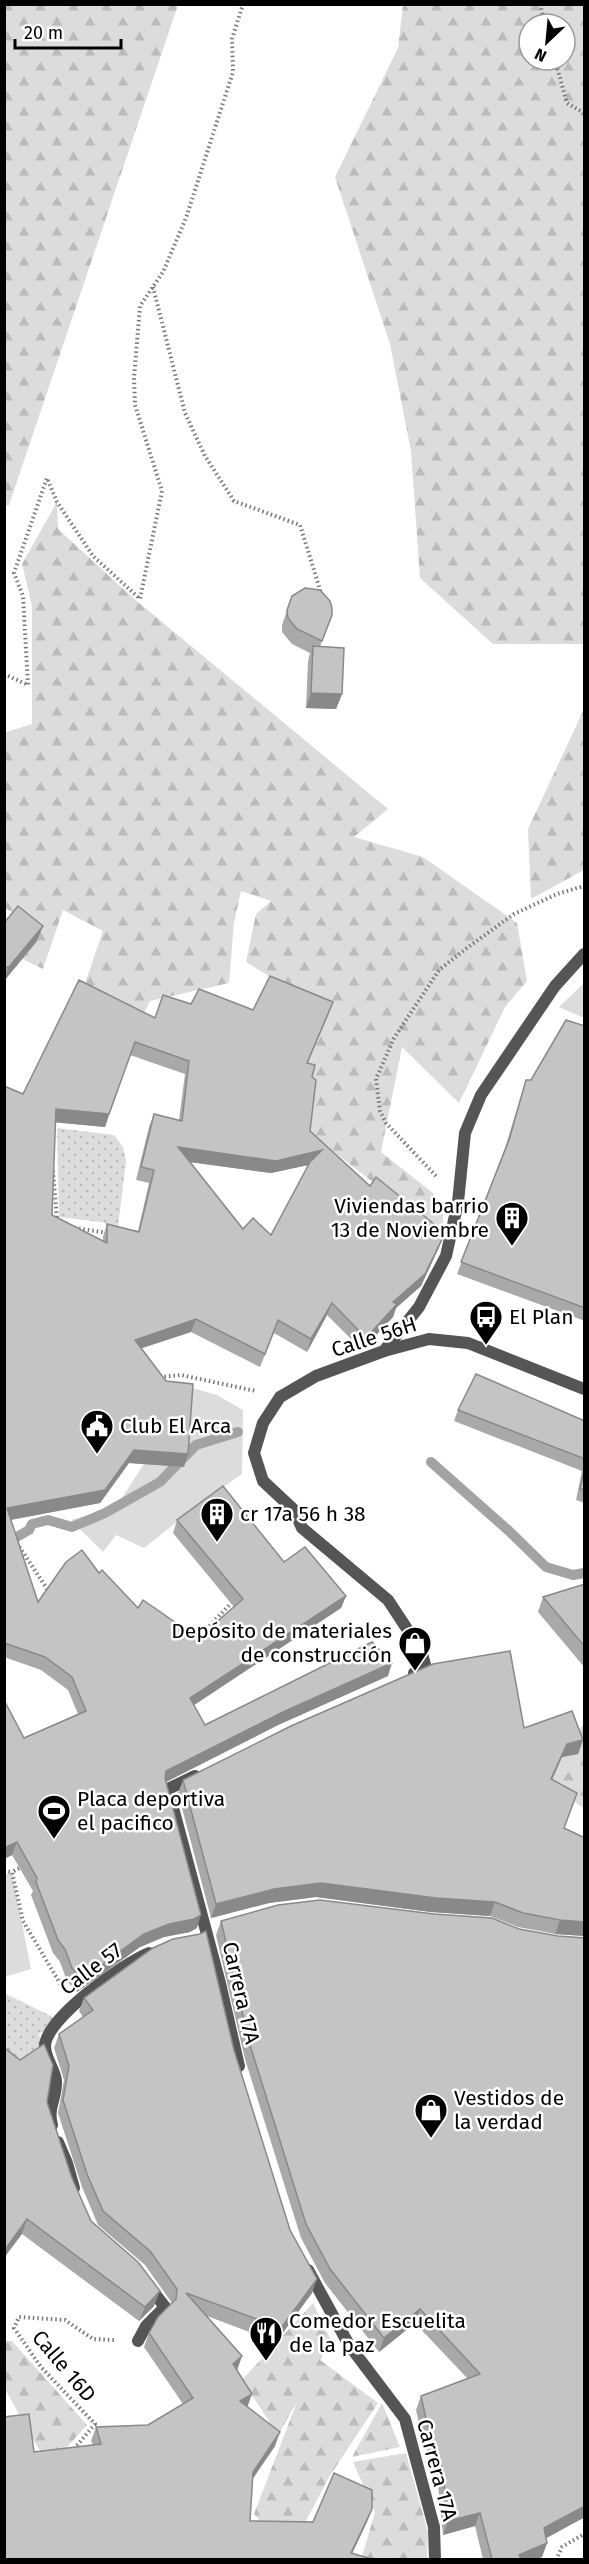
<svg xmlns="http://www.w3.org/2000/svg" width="589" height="2564" viewBox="0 0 589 2564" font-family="'Fira Sans',sans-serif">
<defs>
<pattern id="forest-firs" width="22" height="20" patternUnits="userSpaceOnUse" patternTransform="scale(1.5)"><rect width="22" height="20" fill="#dcdcdc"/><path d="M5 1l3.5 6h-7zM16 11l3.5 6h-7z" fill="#bbb"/></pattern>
<pattern id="park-dots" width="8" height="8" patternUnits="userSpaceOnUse" patternTransform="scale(1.5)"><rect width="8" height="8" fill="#dcdcdc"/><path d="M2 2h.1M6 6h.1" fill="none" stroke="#bbb" stroke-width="1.8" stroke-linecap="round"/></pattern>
</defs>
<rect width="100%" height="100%" fill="#fff"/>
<g fill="#dcdcdc">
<polygon points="584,983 584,1018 559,1007"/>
<polygon points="189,1387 217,1395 243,1410 242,1474 202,1502 144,1548 116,1535 103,1552 71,1520 116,1507 144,1464 184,1467"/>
<polygon points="12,1872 31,1969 5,1977 5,1875"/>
</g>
<g fill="url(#forest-firs)" fill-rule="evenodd">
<polygon points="5,4 178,5 9,505 5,506"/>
<path d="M403 5H584V644H493L420 578 411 451 390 344 335 177 398 48ZM529 24H565V60H529Z"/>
<path d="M57 502 58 529 133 598 388 809 354 837 423 857 517 923 527 981 505 1007 459 1103 402 1047 381 1152 433 1193 443 1211V1235C393 1196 341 1160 293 1118L313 1003 246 962 256 914 271 901 241 891 234 922 229 983 150 1001 138 1025 81 995 103 931 63 910 43 969 18 957 28 922 5 908 4 733 32 724V606L22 564Z"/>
<polygon points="584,709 584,870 531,899 528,829"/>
<polygon points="584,1723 584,1808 542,1781"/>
<polygon points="313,2303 331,2340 320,2360 378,2403 329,2477 294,2544 270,2532 254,2514 297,2402 278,2435 242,2380"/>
<polygon points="5,2341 12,2341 87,2425 49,2467 5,2389"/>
<polygon points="382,2403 400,2447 352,2457"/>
<polygon points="406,2453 428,2532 427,2559 361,2560 375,2512 353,2462"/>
</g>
<g fill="url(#park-dots)">
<polygon points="57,1128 114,1135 123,1147 126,1161 118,1227 101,1222 59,1217"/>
<polygon points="4,1993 53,2017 47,2031 39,2033 50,2083 45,2087 5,2062"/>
</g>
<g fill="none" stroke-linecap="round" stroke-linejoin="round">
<g stroke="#a3a3a3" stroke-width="10">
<polyline points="431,1462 509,1531 546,1567 573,1575 584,1573"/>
<polyline points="4,1544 29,1530 32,1524 48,1520 72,1527 105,1513 160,1482 196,1445 238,1432"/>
</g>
<g stroke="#777" stroke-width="4" stroke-dasharray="1.5 3" stroke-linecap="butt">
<polyline points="540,4 545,24"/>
<polyline points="555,60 567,103 584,113"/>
<polyline points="153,287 185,413 205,456 234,501 300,525 321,593"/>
<polyline points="4,674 28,685 23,596 14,573 47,478 57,502 93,556 140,599 162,491 135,405 134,378 140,306 163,272 186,218 233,72 232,39 243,4"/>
<polyline points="53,1171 57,1220"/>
<polyline points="436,1176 386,1123 380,1111 376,1079 394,1038 439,970 467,948 514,914 557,894 584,886"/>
<polyline points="70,1227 107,1233"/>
<polyline points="160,1377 181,1375 256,1391"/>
<polyline points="17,1543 49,1592"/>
<polyline points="197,1639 234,1600"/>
<polyline points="23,1866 12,1872 23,1921 61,1985"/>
<polyline points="4,1871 12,1872"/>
<polyline points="74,2449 95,2424 41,2367 14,2328 19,2317 65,2320 93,2339 114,2340"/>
<polyline points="556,2560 562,2547 584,2534"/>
</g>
<g stroke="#555" stroke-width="12">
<polyline points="384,1351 419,1307 446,1256 458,1202 465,1133 481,1095 555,986 584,954"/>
<polyline points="414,1673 426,1668 421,1650 388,1600 302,1528 294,1510 263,1481 254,1453 263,1423 280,1397 316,1376 384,1351 429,1339 468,1343 584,1389"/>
<polyline points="195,1776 168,1789 220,1983 239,2066"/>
<path d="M52 2125C47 2107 57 2098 56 2081 55 2069 45 2059 45 2046 46 2018 124 1963 149 1953"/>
<polyline points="58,2142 67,2163 74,2188"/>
<polyline points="308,2270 349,2345 405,2419 434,2527 435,2560"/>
<polyline points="138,2341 146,2326 165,2307 148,2285"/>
</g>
</g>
<g fill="#a9a9a9" fill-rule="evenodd">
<polygon points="292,596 332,608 320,647 342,694 336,709 306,708 308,661 310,653 292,644 282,632 282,625"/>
<polygon points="4,923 37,941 4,981"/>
<path d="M191 1004 253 1010 328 1015 307 1064 312 1077 310 1131 370 1186 440 1245 421 1286 396 1308 393 1317 362 1350 327 1315 307 1352 274 1333 260 1367 191 1332 142 1348 184 1467 129 1463 100 1503 11 1520 38 1602 99 1573 138 1608 198 1638 234 1607 173 1533 177 1520 284 1562 346 1596 341 1608 194 1705 205 1725 388 1676 278 1725 166 1782 197 1928 190 1932 164 1937 140 1947 77 1992 67 1981 60 1962 53 1953 31 1895 33 1891 12 1855 4 1859V1700L24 1738 78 1714 68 1690 41 1670 4 1657V1086L23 1094 155 1017ZM130 1055 185 1074 179 1120 154 1114 149 1127 136 1180 149 1183 138 1231 107 1224 103 1237V1241L52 1215 55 1122 105 1127ZM190 1162 271 1173 309 1165 271 1235 243 1229Z"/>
<polygon points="585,1026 585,1321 457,1274 505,1148 526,1080 531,1080"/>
<polygon points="458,1410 585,1421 585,1503 576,1500 582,1471 454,1421"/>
<polygon points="585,1584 585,1668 538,1612 543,1597"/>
<polygon points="524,1728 583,1740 578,1754 562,1757 552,1780 564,1828 585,1838 585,1936 555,1934 518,1927 490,1916 431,1912 316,1897 269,1903 211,1918 178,1793 183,1780"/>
<polygon points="221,1921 519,1929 558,1936 585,1938 585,2517 546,2538 547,2543 542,2557 536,2559 483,2559 475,2526 443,2535 438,2484 422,2437 416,2410 421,2396 467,2378 415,2323 379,2352 325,2283 301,2238 245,2059 216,1935"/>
<polygon points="84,1998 234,2050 290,2230 312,2293 276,2342 207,2316 242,2356 237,2370 247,2406 275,2446 252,2479 250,2521 367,2522 352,2554 4,2559 34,2452 93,2445 91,2441 96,2427 148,2425 183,2404 144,2347 149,2333 172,2303 145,2265 98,2225 82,2187 58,2113 64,2080 54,2048 59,2034 83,2017 79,2011"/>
<polygon points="47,2102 72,2178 91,2221 154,2306 139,2321 22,2234"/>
</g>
<g fill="#898989">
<polygon points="311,693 342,694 336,709 306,708"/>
<polygon points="43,926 37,941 4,981 8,968"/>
<polygon points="333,1002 328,1015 302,1076 307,1063"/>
<polygon points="56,1109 109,1114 105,1127 51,1122"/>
<polygon points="178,1147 322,1150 317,1163 271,1173 174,1160"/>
<polygon points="445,1233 440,1245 421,1286 396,1308 393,1317 362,1350 366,1338"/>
<polygon points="332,1303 327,1315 307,1352 311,1339"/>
<polygon points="196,1319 191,1332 130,1352 135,1340"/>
<polygon points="134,1450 188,1454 184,1467 129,1463 100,1503 4,1521 7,1508"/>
<polygon points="346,1596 341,1608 185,1711 190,1698"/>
<polygon points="392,1663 388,1676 278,1725 162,1784 166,1771 283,1712"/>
<polygon points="583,1740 578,1754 562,1757 546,1793 551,1779 567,1744"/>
<polygon points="17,1842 12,1855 4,1859 4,1848"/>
<polygon points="321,1883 495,1902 490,1916 431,1912 316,1897 269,1903 211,1918 216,1904 274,1889"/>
<polygon points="201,1915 197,1928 190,1932 164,1937 140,1947 77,1992 82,1979 144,1934 169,1924"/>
<polygon points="560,1920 585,1922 585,1936 555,1934"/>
<polygon points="27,2219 22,2234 4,2258 4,2251"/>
<polygon points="317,2279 312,2293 276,2342 281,2328"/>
<polygon points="160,2291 154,2306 139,2321 145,2307"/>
<polygon points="420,2309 415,2323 379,2352 384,2338"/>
<polygon points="242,2356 237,2370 233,2364"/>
<polygon points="252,2394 247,2408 240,2401"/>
<polygon points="280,2432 275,2446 248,2486 253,2472"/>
<polygon points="585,2506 585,2517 539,2542 544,2528"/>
<polygon points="372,2509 367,2522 349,2559 351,2553"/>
<polygon points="480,2513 475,2526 443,2535 448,2521"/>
<polygon points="547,2543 542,2557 536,2559 518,2559 519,2555"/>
</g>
<g fill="#c4c4c4" stroke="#898989" stroke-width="1.5" fill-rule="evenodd">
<polygon points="305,588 320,590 330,601 332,608 332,615 322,641 297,629 288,618 287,610 292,596"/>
<polygon points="313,646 344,648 342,694 311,693"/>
<polygon points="18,906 43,926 8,968 4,965 4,923"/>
<path d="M270 976 333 1002 307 1063 315 1065 312 1077 316 1080 310 1131 370 1186 376 1177 445 1233 425 1274 393 1302 397 1304 366 1338 332 1303 311 1339 278 1320 265 1354 196 1319 135 1340 166 1381 193 1384 188 1454 134 1450 105 1490 7 1508 38 1602 66 1562 82 1550 99 1573 102 1570 138 1608 143 1600 198 1638 243 1599 177 1520 223 1486 284 1562 305 1547 346 1596 190 1698 205 1725 372 1642 392 1663 283 1712 166 1771 165 1778 201 1915 194 1919 169 1924 144 1934 82 1979 72 1968 65 1949 58 1940 36 1882 37 1878 17 1842 4 1848V1700L24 1738 86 1711 72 1677 45 1657 4 1643V1086L23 1094 79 980 155 1018 163 995 191 1004 199 989 253 1010ZM135 1042 189 1061 182 1121 154 1114 141 1167 154 1170 139 1232 107 1224V1243L52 1215 56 1109 109 1114ZM178 1147 276 1161 322 1150 310 1162 271 1235 253 1218 243 1229Z"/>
<polygon points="566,1020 585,1026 585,1308 461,1262 509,1140 526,1080 531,1080"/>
<polygon points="476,1374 585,1421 585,1459 458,1410"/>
<polygon points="585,1467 585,1490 580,1489"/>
<polygon points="585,1584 585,1647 543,1597"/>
<polygon points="510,1651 524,1728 572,1711 583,1740 567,1744 551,1779 577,1793 564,1828 585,1838 585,1922 560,1920 523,1913 495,1902 436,1898 321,1883 274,1889 216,1904 183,1780 291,1726 433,1664"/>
<polygon points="320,1900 434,1914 492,1918 519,1929 558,1936 585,1938 585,2506 544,2528 547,2543 519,2555 521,2559 492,2559 480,2513 448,2521 443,2470 427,2423 421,2396 480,2374 420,2309 384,2338 330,2269 306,2224 250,2045 221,1921 278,1905"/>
<polygon points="206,1931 234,2050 290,2230 317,2279 281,2328 186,2293 242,2356 233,2364 252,2394 240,2401 280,2432 253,2472 250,2521 313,2522 334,2473 372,2490 372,2509 351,2553 372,2559 4,2559 4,2417 29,2414 34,2452 101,2444 96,2427 148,2425 193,2398 149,2333 158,2317 176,2299 177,2289 150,2251 103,2211 87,2174 63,2100 69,2066 59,2034 93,2010 84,1998 153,1948 173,1939 200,1934"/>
<polygon points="44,2044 53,2065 47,2102 72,2178 91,2221 138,2262 160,2291 145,2307 27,2219 4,2251 4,2050 6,2049 20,2060"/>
</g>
<defs>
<g id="building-pin" transform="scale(1.725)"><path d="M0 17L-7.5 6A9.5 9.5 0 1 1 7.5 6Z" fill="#000" stroke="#fff"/><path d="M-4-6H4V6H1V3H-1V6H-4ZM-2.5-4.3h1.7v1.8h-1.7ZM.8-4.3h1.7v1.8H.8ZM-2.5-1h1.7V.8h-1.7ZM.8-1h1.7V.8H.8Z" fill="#fff"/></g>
<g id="bus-pin" transform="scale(1.725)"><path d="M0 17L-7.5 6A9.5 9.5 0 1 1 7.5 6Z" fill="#000" stroke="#fff"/><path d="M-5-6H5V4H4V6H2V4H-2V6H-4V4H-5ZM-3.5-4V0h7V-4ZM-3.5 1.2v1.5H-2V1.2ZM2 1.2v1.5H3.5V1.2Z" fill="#fff"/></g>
<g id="civic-pin" transform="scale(1.725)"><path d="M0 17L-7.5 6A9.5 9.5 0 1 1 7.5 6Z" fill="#000" stroke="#fff"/><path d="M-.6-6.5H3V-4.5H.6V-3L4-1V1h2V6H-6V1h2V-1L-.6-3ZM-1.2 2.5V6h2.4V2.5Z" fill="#fff"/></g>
<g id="shop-pin" transform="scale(1.725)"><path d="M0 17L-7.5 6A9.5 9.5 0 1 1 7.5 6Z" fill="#000" stroke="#fff"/><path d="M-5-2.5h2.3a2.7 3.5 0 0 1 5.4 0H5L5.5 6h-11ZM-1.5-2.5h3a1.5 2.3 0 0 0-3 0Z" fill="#fff"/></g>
<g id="stadium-pin" transform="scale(1.725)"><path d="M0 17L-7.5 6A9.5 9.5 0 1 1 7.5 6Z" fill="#000" stroke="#fff"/><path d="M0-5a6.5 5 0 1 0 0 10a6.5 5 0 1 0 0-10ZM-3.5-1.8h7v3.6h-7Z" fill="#fff"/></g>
<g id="restaurant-pin" transform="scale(1.725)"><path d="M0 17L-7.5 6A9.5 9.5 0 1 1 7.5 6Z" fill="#000" stroke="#fff"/><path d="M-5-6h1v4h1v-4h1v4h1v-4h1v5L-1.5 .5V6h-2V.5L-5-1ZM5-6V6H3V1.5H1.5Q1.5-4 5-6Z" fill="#fff"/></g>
</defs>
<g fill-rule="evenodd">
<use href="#building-pin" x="512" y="1218"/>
<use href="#bus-pin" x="486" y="1317"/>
<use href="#civic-pin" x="97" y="1426"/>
<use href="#building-pin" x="217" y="1514"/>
<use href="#shop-pin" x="415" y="1643"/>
<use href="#stadium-pin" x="54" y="1811"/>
<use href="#shop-pin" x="431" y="2110"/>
<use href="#restaurant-pin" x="266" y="2333"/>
</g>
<g text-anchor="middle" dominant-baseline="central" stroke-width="5" stroke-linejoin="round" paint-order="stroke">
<g font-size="21" fill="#000" stroke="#fff" text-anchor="start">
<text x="489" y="1206" text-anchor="end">Viviendas barrio<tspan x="489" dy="24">13 de Noviembre</tspan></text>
<text x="509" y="1317">El Plan</text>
<text x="120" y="1426">Club El Arca</text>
<text x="240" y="1514">cr 17a 56 h 38</text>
<text x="392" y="1631" text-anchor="end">Depósito de materiales<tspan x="392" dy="24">de construcción</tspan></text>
<text x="77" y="1799">Placa deportiva<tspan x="77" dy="24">el pacifico</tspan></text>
<text x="454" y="2098">Vestidos de<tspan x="454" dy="24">la verdad</tspan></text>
<text x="289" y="2321">Comedor Escuelita<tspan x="289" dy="24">de la paz</tspan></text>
</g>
<g font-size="21" fill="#000" stroke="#fff">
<text transform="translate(374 1337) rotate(-18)">Calle 56H</text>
<text transform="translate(91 1969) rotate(-37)">Calle 57</text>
<text transform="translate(241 1993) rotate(77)">Carrera 17A</text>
<text transform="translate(64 2366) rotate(50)">Calle 16D</text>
<text transform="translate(437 2470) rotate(75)">Carrera 17A</text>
</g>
</g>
<rect width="589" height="2564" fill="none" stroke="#000000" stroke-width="12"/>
<g transform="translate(547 42) rotate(206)"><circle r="28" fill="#ffffff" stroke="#999999" stroke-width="1.5"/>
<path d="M0-4.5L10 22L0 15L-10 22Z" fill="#000000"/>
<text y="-9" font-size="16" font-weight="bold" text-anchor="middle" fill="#000000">N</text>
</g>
<path d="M15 39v9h106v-9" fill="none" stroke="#000000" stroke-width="3"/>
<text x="24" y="39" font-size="18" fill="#000000" stroke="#ffffff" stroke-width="4.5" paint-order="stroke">20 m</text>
</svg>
